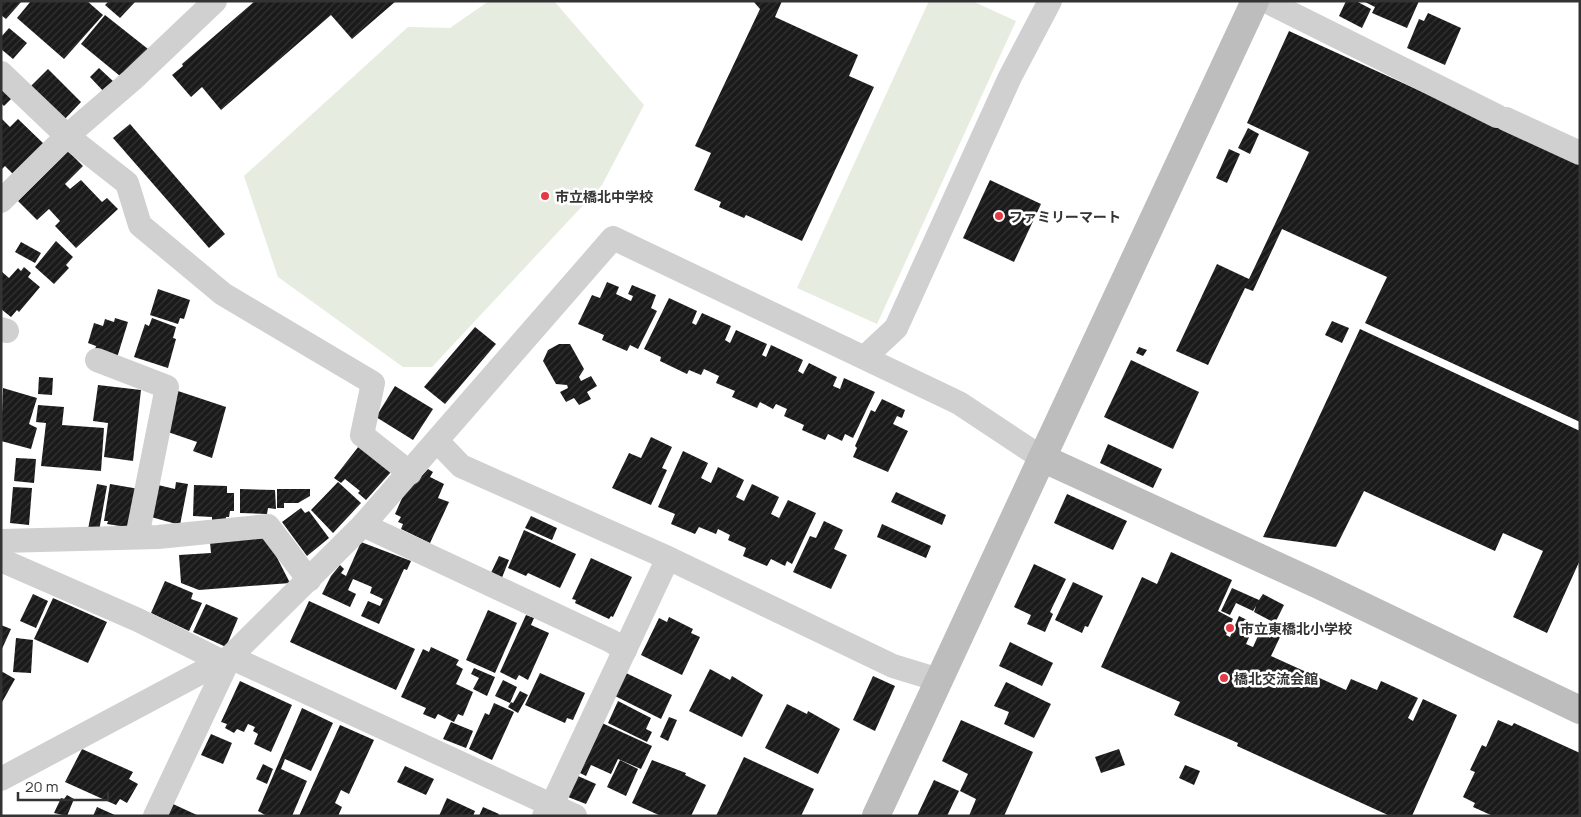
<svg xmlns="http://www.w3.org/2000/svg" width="1581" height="817" viewBox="0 0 1581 817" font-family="Manrope,'Noto Sans JP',sans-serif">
<defs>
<pattern id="building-hatch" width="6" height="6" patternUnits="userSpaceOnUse" patternTransform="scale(1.25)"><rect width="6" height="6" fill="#1a1a1a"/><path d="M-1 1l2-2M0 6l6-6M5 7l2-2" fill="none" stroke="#333"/></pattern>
</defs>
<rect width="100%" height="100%" fill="#fff"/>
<g fill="#e6ecdf">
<polygon points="489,1 554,1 644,105 602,185 432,367 403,367 278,277 244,176 408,27 450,28"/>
<polygon points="929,1 972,1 1016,21 877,324 797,288"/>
</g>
<g fill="url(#building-hatch)">
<polygon points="1,1 22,1 6,19 1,15"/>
<polygon points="31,1 87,1 103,15 64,59 17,18"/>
<polygon points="109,1 134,1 135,2 120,18 105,5"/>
<polygon points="255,1 396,1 352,39 331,15 221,110 202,87 191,97 172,75 183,66 182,64"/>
<polygon points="753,1 782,1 775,17 858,55 849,76 874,87 802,241 746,215 744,218 719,207 721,202 694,190 711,153 695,146 760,9"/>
<polygon points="1346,1 1356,1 1371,9 1362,28 1339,16"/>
<polygon points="1363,1 1419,1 1407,28 1372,13 1375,7"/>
<polygon points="1428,13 1461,28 1445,65 1407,48 1419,19 1424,21"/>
<polygon points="105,15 148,49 120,76 81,44"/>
<polygon points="9,28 27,43 13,59 1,49 1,37"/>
<polygon points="1289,31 1580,164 1580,422 1365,323 1387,277 1282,229 1253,291 1245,288 1208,365 1176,351 1217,264 1249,279 1309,152 1247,123"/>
<polygon points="99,68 115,83 105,93 90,77"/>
<polygon points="48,69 81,102 62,122 28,89"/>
<polygon points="1,84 14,96 4,106 1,103"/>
<polygon points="1,118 10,127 18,119 45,145 14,175 5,166 1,170"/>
<polygon points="130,124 225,234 209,248 113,138"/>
<polygon points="1248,128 1259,134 1250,154 1238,148"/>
<polygon points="1229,149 1240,154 1227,183 1216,178"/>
<polygon points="68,151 83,166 65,184 70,189 81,180 102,202 107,198 118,209 76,248 55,226 60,221 49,209 37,220 18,201"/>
<polygon points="990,180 1041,204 1014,262 963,238"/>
<polygon points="56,241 73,257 66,265 69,268 54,284 35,267"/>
<polygon points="21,242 41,253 35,263 15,252"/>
<polygon points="24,267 31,273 28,277 40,287 19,312 17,310 11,317 1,309 1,271 9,278 18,268 21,271"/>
<polygon points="607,282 619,287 616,294 631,301 633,296 628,294 632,285 656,295 651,308 657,311 638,349 630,345 627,351 602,340 604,335 578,324 592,295 600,298"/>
<polygon points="158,289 190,300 184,319 180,318 178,324 150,315"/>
<polygon points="669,298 697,311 692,323 696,325 702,313 731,326 725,340 730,343 736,330 767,344 762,355 766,357 771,345 803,360 798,371 803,374 809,363 837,377 833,386 840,389 844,378 875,392 853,438 845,434 842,441 828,434 825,440 802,430 804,425 784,416 787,409 776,404 773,409 760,402 757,408 732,397 735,391 716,383 719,376 704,369 701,375 689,370 687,374 660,361 661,357 644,349"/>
<polygon points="115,318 128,322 116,361 94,353 96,346 88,343 94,323 103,326 105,319 114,322"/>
<polygon points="152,318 176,327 173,338 176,339 168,368 134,357 145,324 149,326"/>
<polygon points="1332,321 1349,328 1342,343 1325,335"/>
<polygon points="475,327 496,344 445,404 424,387"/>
<polygon points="1360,329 1580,431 1580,560 1547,633 1513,617 1543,551 1503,533 1495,551 1364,491 1336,547 1263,537"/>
<polygon points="559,344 570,344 584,369 579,377 581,381 591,376 597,386 587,392 591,399 579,405 574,398 566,402 560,392 568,388 567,385 556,384 543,361 548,350"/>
<polygon points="1139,347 1147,350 1143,356 1136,353"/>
<polygon points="1131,360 1199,392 1173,449 1104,417"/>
<polygon points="39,377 53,378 52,395 38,394"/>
<polygon points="98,385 141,390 133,461 104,457 108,423 93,421"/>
<polygon points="395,386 433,409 413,440 376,417"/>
<polygon points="3,388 37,398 29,424 37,428 31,449 1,441"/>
<polygon points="178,391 226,407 212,458 193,451 197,442 165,431"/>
<polygon points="882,399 905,410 902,418 897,416 893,424 908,431 888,472 853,457 857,448 855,446 871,410 875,412"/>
<polygon points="38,405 64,407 62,425 104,428 101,471 41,466 46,423 36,422"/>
<polygon points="651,437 672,447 662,468 667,470 651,505 612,488 629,453 641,458"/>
<polygon points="1108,444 1162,469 1153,488 1100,463"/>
<polygon points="359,446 391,472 366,500 358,493 360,491 345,479 341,483 334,478"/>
<polygon points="683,451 708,463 701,478 711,483 718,467 744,480 736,497 744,501 752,484 779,497 771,514 779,518 788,500 816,513 792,564 787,561 785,566 771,559 767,566 743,556 746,548 728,540 730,535 718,529 716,534 699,527 695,534 671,524 675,514 658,507"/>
<polygon points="16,458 36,459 34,483 14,481"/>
<polygon points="428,469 433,472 430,477 444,484 438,498 449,502 430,543 401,529 403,524 398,522 401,517 395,514 403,496"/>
<polygon points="176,482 188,484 180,525 151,517 158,485 175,489"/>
<polygon points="338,482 361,503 333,533 311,510"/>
<polygon points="97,484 107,486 99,531 88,529"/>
<polygon points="110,484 139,489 133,528 107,524 108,521 104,521"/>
<polygon points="194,485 227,486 227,493 234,493 234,511 230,511 229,517 226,517 226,522 212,522 212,517 193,516"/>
<polygon points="13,487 32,488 29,525 10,523"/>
<polygon points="240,489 275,490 276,509 268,508 267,514 240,513"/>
<polygon points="277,489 310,489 310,496 298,503 284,503 284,508 277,508"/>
<polygon points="896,492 946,515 942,525 891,502"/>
<polygon points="1067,494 1127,521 1113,550 1054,523"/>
<polygon points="301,508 305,513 309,511 329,538 307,556 282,522"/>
<polygon points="531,516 557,528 552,540 525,528"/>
<polygon points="824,521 843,530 834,549 847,555 831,589 793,572 810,536 816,538"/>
<polygon points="882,524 931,546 926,558 877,537"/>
<polygon points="524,530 576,554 560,588 528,573 526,576 508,568"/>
<polygon points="267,538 290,583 199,590 181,583 179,555 211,553 210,542"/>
<polygon points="361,542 411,561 407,570 404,569 379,624 361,616 368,601 380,606 383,599 370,593 372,587 353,579 348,590 356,594 350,607 322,594 331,576 340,565 344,569 341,573 346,576"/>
<polygon points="1171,552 1232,580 1218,611 1233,619 1226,635 1230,637 1239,616 1255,624 1246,644 1253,647 1262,627 1281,635 1271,656 1346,690 1351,679 1377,690 1381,681 1418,698 1408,718 1413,721 1423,699 1457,715 1412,816 1390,816 1237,746 1238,743 1174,715 1180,702 1101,667 1142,577 1157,584"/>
<polygon points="499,556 509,560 501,580 490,575"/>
<polygon points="591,558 632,577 613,617 611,616 609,619 575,603 576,600 572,599"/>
<polygon points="1034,564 1066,579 1050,612 1053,614 1045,632 1027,624 1031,615 1014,607"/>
<polygon points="165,581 193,593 191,599 202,603 189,631 151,613"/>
<polygon points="1073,582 1103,596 1088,627 1085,626 1082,633 1055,620"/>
<polygon points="1232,588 1259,600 1263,594 1284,605 1275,623 1254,612 1256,606 1253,611 1236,603 1230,615 1221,611"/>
<polygon points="33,594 48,601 36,628 20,621"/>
<polygon points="53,598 107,622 88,663 34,639"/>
<polygon points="309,601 415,649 396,690 290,642"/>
<polygon points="206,604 238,618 226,647 193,632"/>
<polygon points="488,610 517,623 495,673 466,660"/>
<polygon points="526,615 534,618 531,625 549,633 528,680 519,675 516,680 500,672"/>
<polygon points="669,617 693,629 691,633 700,637 682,675 641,655 659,618 667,622"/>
<polygon points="1,625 11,629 1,651"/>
<polygon points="16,638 33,640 31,673 13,672"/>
<polygon points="1010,642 1053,663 1042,686 999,666"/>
<polygon points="431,647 459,660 456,665 463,669 456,684 473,692 463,716 458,714 454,722 438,714 435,719 423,714 426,708 401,697 423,649 429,652"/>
<polygon points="474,668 495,677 487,696 473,689 479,678 471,674"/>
<polygon points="710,669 730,680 732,676 763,695 742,737 689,711"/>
<polygon points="1,671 15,679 1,704"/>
<polygon points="540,673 585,693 573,720 567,718 565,723 525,705"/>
<polygon points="626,673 672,695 661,719 615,696"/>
<polygon points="873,676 895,686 875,731 853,720"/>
<polygon points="503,680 517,687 510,703 495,696"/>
<polygon points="240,681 292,705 271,752 254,744 258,734 253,731 255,727 248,724 244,732 237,729 234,733 225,728 227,724 221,722"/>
<polygon points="1006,682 1051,704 1034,738 1004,724 1009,712 994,706"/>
<polygon points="520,691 528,695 518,713 508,707 511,702 513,703"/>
<polygon points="618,701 651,718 646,729 652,732 647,742 608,723"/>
<polygon points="494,703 514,712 492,760 469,749 485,713 489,715"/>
<polygon points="787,704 807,714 808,711 840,729 818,774 765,748"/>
<polygon points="302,708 333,723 311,771 285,759 281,769 307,781 292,816 267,816 258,811"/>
<polygon points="669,717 677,720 668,741 660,737"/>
<polygon points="961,720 1033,752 1004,816 969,816 976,799 960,791 968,774 942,761"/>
<polygon points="1498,720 1512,726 1514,723 1580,753 1580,816 1493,816 1473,807 1475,803 1463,797 1475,772 1470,770 1482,745 1486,747"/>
<polygon points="451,722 473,731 466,748 443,739"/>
<polygon points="602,723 652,746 641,769 618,759 611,774 591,765 586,776 580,773"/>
<polygon points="340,725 374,740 349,794 341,790 335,803 342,807 338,816 299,816"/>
<polygon points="211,734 232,743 223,764 201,755"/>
<polygon points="82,749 133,772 129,779 138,784 127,803 120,799 116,805 65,782"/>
<polygon points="1119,749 1125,765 1101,773 1095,757"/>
<polygon points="744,757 814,789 801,816 716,816"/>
<polygon points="620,760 638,769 626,796 607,787"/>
<polygon points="652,760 686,773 685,775 706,785 691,816 661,816 632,803"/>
<polygon points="263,764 273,769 267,784 256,779"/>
<polygon points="1185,765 1200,771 1194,785 1179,778"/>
<polygon points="405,766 434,779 426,795 397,782"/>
<polygon points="578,776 596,784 586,804 568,797"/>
<polygon points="934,780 959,791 947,816 917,816"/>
<polygon points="67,795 74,799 67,816 54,813 61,798 64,799"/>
<polygon points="447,798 475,811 473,816 439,816"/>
<polygon points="173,804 199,816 168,816"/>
<polygon points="97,807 117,816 93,816"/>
<polygon points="483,807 499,814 498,816 479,816"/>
</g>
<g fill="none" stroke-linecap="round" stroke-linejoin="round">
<g stroke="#d0d0d0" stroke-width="24">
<polyline points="1266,1 1497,116"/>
<polyline points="1,73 67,136 127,183 140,225 223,294 373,383 362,435 410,473"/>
<polyline points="1506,119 1580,153"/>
<polyline points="1,201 67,136 132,80 215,1"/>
<polyline points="1,329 7,331"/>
<polyline points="865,357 896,328 1010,77 1050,1"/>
<polyline points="97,360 167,387 137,537"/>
<polyline points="437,441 461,466 668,558 893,666 939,680"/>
<polyline points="363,525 611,641 625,650"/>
<polyline points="1,541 158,537 268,526 309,580"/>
<polyline points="1,560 138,620 223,662"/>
<polyline points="230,657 575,816"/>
<polyline points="1,779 230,657 363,525 613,238 959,403 1042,458"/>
<polyline points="155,816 230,657"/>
<polyline points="544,816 552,805 668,558"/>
</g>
<g stroke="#bdbdbd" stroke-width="28">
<polyline points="1042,458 1255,1"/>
<polyline points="876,816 1042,458 1321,586 1580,710"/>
</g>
</g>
<g fill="#e63946" stroke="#fff" stroke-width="2">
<circle cx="545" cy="196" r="5"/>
<circle cx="999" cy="216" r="5"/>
<circle cx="1230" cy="628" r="5"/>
<circle cx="1224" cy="678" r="5"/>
</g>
<g text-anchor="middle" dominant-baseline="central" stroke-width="5" stroke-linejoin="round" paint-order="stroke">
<g font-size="14" font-weight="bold" fill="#333" stroke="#fff" text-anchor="start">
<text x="555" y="196">市立橋北中学校</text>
<text x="1009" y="216">ファミリーマート</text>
<text x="1240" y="628">市立東橋北小学校</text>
<text x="1234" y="678">橋北交流会館</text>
</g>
</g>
<rect width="1581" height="817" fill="none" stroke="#333333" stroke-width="5"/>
<path d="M18 792v8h90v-8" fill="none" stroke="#333333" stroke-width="2.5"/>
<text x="25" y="792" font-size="15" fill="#333333" stroke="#ffffff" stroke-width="4" paint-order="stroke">20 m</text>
</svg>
